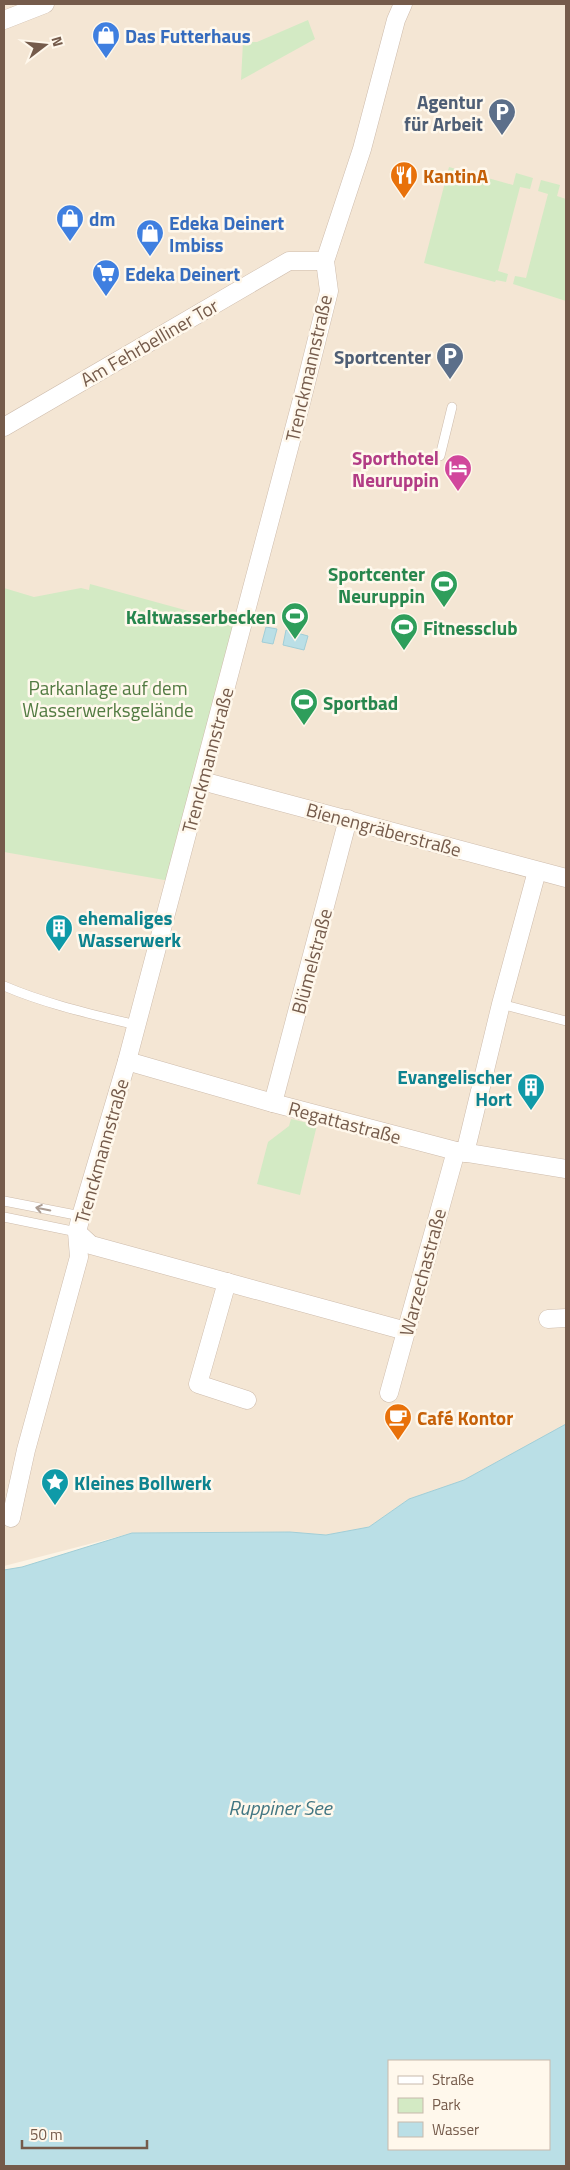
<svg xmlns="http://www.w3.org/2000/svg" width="570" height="2170" viewBox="0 0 570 2170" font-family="'Titillium Web',sans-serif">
<rect width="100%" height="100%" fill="#fcf4e6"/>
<polygon fill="#f4e6d4" points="4,4 566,4 566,1424 464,1480 409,1499 369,1527 326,1535 290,1532 132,1533 4,1566"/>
<g fill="#d3eac4">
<polygon points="308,20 315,39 241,80 243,42 257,42"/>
<polygon points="449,167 513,185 516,173 533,178 530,189 520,187 498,271 508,274 506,282 496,280 495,282 424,263"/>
<polygon points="541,180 560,185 557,196 566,199 566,301 513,284 515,276 526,278 548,194 538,191"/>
<polygon points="90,584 236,624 170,881 4,852 4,588 34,597 81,588 89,590"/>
<polygon points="291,1119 317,1125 300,1195 257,1184 268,1142 289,1126"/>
</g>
<g fill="#badfe6" stroke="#a1ced7" fill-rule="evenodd">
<polygon points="266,627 277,629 273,644 262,642"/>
<polygon points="286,630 308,636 304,650 283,645"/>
<path d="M566 1424V2166H4V1570L22 1567 132 1533 290 1532 326 1535 369 1527 409 1499 464 1480ZM389 2061H549V2149H389Z"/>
</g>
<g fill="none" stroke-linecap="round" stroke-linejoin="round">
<g stroke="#cebcac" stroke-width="10">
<g id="lane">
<polyline points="440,456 452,407"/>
<path d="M4 986C46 1004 91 1014 136 1025"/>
<polyline points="501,1004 566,1021"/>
<polyline points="4,1201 81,1216"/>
<polyline points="4,1217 77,1232"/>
</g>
</g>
<g stroke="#cebcac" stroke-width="19">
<g id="street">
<polyline points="4,20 45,4"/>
<polyline points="4,427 289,261 325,261"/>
<polyline points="202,781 566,878"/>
<polyline points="127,1061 273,1103 456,1151 566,1169"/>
<polyline points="273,1103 348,819"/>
<polyline points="465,1153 501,1004 537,871"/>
<polyline points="77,1232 91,1245 406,1331"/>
<polyline points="227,1282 198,1384 247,1400"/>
<polyline points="548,1319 566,1318"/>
<polyline points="389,1393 456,1151"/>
<polyline points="11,1518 26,1450 79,1257 77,1232 81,1216 127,1061 302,399 329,291 325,261 362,149 396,20 403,4"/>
</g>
</g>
<use href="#lane" stroke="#fff" stroke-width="9"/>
<use href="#street" stroke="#fff" stroke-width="18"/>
</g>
<defs><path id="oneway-shaft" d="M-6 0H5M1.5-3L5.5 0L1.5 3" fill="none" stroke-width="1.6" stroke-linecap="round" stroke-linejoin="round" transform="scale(1.25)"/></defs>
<use stroke="#ac9d93" href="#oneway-shaft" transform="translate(43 1209) rotate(-169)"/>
<defs>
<g id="shop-pin" transform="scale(1.4375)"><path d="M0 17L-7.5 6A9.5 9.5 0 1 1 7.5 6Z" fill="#3f7fe0" stroke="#fff8ec"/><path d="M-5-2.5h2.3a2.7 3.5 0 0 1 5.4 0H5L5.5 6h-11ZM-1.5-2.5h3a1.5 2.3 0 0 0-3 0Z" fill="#fff"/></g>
<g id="parking-pin" transform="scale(1.4375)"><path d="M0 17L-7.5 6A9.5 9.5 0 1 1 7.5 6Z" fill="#5c6f8a" stroke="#fff8ec"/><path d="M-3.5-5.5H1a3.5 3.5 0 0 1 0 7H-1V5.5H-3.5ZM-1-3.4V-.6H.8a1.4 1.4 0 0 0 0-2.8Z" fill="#fff"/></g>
<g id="restaurant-pin" transform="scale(1.4375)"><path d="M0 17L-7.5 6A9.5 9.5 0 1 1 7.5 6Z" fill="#e8710a" stroke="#fff8ec"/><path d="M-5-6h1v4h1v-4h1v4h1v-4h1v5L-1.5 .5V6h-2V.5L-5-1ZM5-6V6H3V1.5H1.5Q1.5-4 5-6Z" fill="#fff"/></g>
<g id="supermarket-pin" transform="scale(1.4375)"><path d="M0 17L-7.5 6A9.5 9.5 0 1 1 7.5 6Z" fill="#3f7fe0" stroke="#fff8ec"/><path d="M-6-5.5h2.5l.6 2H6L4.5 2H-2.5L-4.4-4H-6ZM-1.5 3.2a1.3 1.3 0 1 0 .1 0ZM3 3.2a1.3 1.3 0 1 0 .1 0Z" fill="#fff"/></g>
<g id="hotel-pin" transform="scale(1.4375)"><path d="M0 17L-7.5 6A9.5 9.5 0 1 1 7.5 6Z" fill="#d1479c" stroke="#fff8ec"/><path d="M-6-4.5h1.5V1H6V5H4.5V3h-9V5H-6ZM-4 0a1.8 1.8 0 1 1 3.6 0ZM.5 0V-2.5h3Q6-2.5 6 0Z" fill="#fff"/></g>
<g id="stadium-pin" transform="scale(1.4375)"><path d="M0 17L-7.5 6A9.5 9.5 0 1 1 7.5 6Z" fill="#2e9e5b" stroke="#fff8ec"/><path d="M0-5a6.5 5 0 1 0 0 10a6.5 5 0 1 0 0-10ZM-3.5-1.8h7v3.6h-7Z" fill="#fff"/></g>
<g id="building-pin" transform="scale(1.4375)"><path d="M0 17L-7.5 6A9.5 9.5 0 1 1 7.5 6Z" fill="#0f9aa8" stroke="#fff8ec"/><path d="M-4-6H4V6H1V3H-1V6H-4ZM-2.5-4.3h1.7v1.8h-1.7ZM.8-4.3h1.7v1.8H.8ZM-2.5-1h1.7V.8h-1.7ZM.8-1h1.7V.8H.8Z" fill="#fff"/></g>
<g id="cafe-pin" transform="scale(1.4375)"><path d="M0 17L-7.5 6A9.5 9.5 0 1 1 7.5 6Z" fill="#e8710a" stroke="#fff8ec"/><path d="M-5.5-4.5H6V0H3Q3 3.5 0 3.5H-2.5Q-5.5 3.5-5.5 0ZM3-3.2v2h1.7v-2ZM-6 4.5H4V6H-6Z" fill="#fff"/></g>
<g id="sight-pin" transform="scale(1.4375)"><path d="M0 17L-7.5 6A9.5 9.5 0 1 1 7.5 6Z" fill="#0f9aa8" stroke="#fff8ec"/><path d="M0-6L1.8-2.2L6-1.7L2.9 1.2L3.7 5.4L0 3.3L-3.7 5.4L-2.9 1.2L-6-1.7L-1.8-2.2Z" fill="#fff"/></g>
</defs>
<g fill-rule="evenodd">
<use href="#shop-pin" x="106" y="35"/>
<use href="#parking-pin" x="502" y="112"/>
<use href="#restaurant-pin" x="404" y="175"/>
<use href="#shop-pin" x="70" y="218"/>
<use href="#shop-pin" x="150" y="233"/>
<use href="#supermarket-pin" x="106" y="273"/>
<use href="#parking-pin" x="450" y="356"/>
<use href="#hotel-pin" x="458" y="468"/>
<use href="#stadium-pin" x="444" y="584"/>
<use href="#stadium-pin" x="295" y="616"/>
<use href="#stadium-pin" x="404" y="627"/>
<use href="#stadium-pin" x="304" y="702"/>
<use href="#building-pin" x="59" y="928"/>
<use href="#building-pin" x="531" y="1087"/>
<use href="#cafe-pin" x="398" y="1417"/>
<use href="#sight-pin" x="55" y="1482"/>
</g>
<g text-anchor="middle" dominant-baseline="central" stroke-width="5" stroke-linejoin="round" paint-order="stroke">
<g font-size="19" font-weight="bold" fill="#366cbe" stroke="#fff8ec" text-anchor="start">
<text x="125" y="35">Das Futterhaus</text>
<text x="89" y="218">dm</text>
<text x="169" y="222">Edeka Deinert<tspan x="169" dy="22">Imbiss</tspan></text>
<text x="125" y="273">Edeka Deinert</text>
</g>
<g font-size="19" font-weight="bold" fill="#4e5e75" stroke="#fff8ec" text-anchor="end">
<text x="483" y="101">Agentur<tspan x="483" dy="22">für Arbeit</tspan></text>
<text x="431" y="356">Sportcenter</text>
</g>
<g font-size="19" font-weight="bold" fill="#c56008" stroke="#fff8ec" text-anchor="start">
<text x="423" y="175">KantinA</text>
<text x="417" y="1417">Café Kontor</text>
</g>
<g font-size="19" fill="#755b4b" stroke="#fff8ec">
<text transform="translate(149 342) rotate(-30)">Am Fehrbelliner Tor</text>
<text transform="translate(308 368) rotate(-77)">Trenckmannstraße</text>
<text transform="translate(207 760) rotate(-75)">Trenckmannstraße</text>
<text transform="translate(384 829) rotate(15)">Bienengräberstraße</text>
<text transform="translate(311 961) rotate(-75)">Blümelstraße</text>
<text transform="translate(345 1122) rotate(15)">Regattastraße</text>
<text transform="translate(101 1151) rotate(-74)">Trenckmannstraße</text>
<text transform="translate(422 1272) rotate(-75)">Warzechastraße</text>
</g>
<g font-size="19" font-weight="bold" fill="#b23c85" stroke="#fff8ec" text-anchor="end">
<text x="439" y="457">Sporthotel<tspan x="439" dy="22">Neuruppin</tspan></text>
</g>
<g font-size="19" font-weight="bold" fill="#27864d" stroke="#fff8ec" text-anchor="end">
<text x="425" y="573">Sportcenter<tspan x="425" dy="22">Neuruppin</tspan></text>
<text x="276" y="616">Kaltwasserbecken</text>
<text x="423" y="627" text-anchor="start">Fitnessclub</text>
<text x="323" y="702" text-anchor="start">Sportbad</text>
</g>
<g font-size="19" fill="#527b42" stroke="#fff8ec">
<text x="108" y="687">Parkanlage auf dem<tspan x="108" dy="22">Wasserwerksgelände</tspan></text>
</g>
<g font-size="19" font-weight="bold" fill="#0d838f" stroke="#fff8ec" text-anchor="start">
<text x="78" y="917">ehemaliges<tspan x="78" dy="22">Wasserwerk</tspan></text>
<text x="512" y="1076" text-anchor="end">Evangelischer<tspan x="512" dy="22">Hort</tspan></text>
<text x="74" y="1482">Kleines Bollwerk</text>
</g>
<g font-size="20" font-style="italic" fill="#427682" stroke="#fff8ec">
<text x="280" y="1807">Ruppiner See</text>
</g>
</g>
<rect width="570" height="2170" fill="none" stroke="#755b4b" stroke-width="10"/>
<rect x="388" y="2060" width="162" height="90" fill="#fff8ec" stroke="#c8b9ac"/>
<rect x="398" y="2076" width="25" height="8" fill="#ffffff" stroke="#c8b9ac"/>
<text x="432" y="2085" font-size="15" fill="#755b4b">Straße</text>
<rect x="398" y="2098" width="25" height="15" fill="#d3eac4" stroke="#c8b9ac"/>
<text x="432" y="2110" font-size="15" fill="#755b4b">Park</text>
<rect x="398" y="2122" width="25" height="15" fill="#badfe6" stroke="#c8b9ac"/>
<text x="432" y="2135" font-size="15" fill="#755b4b">Wasser</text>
<g transform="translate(45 45) rotate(74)" stroke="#fff8ec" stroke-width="4" paint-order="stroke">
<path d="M0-4L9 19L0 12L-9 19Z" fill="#755b4b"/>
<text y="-8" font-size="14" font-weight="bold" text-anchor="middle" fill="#755b4b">N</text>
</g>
<path d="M22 2140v8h125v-8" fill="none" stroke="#755b4b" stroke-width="2.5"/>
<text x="30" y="2140" font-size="15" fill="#755b4b" stroke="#fff8ec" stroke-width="4" paint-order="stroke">50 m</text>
</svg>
